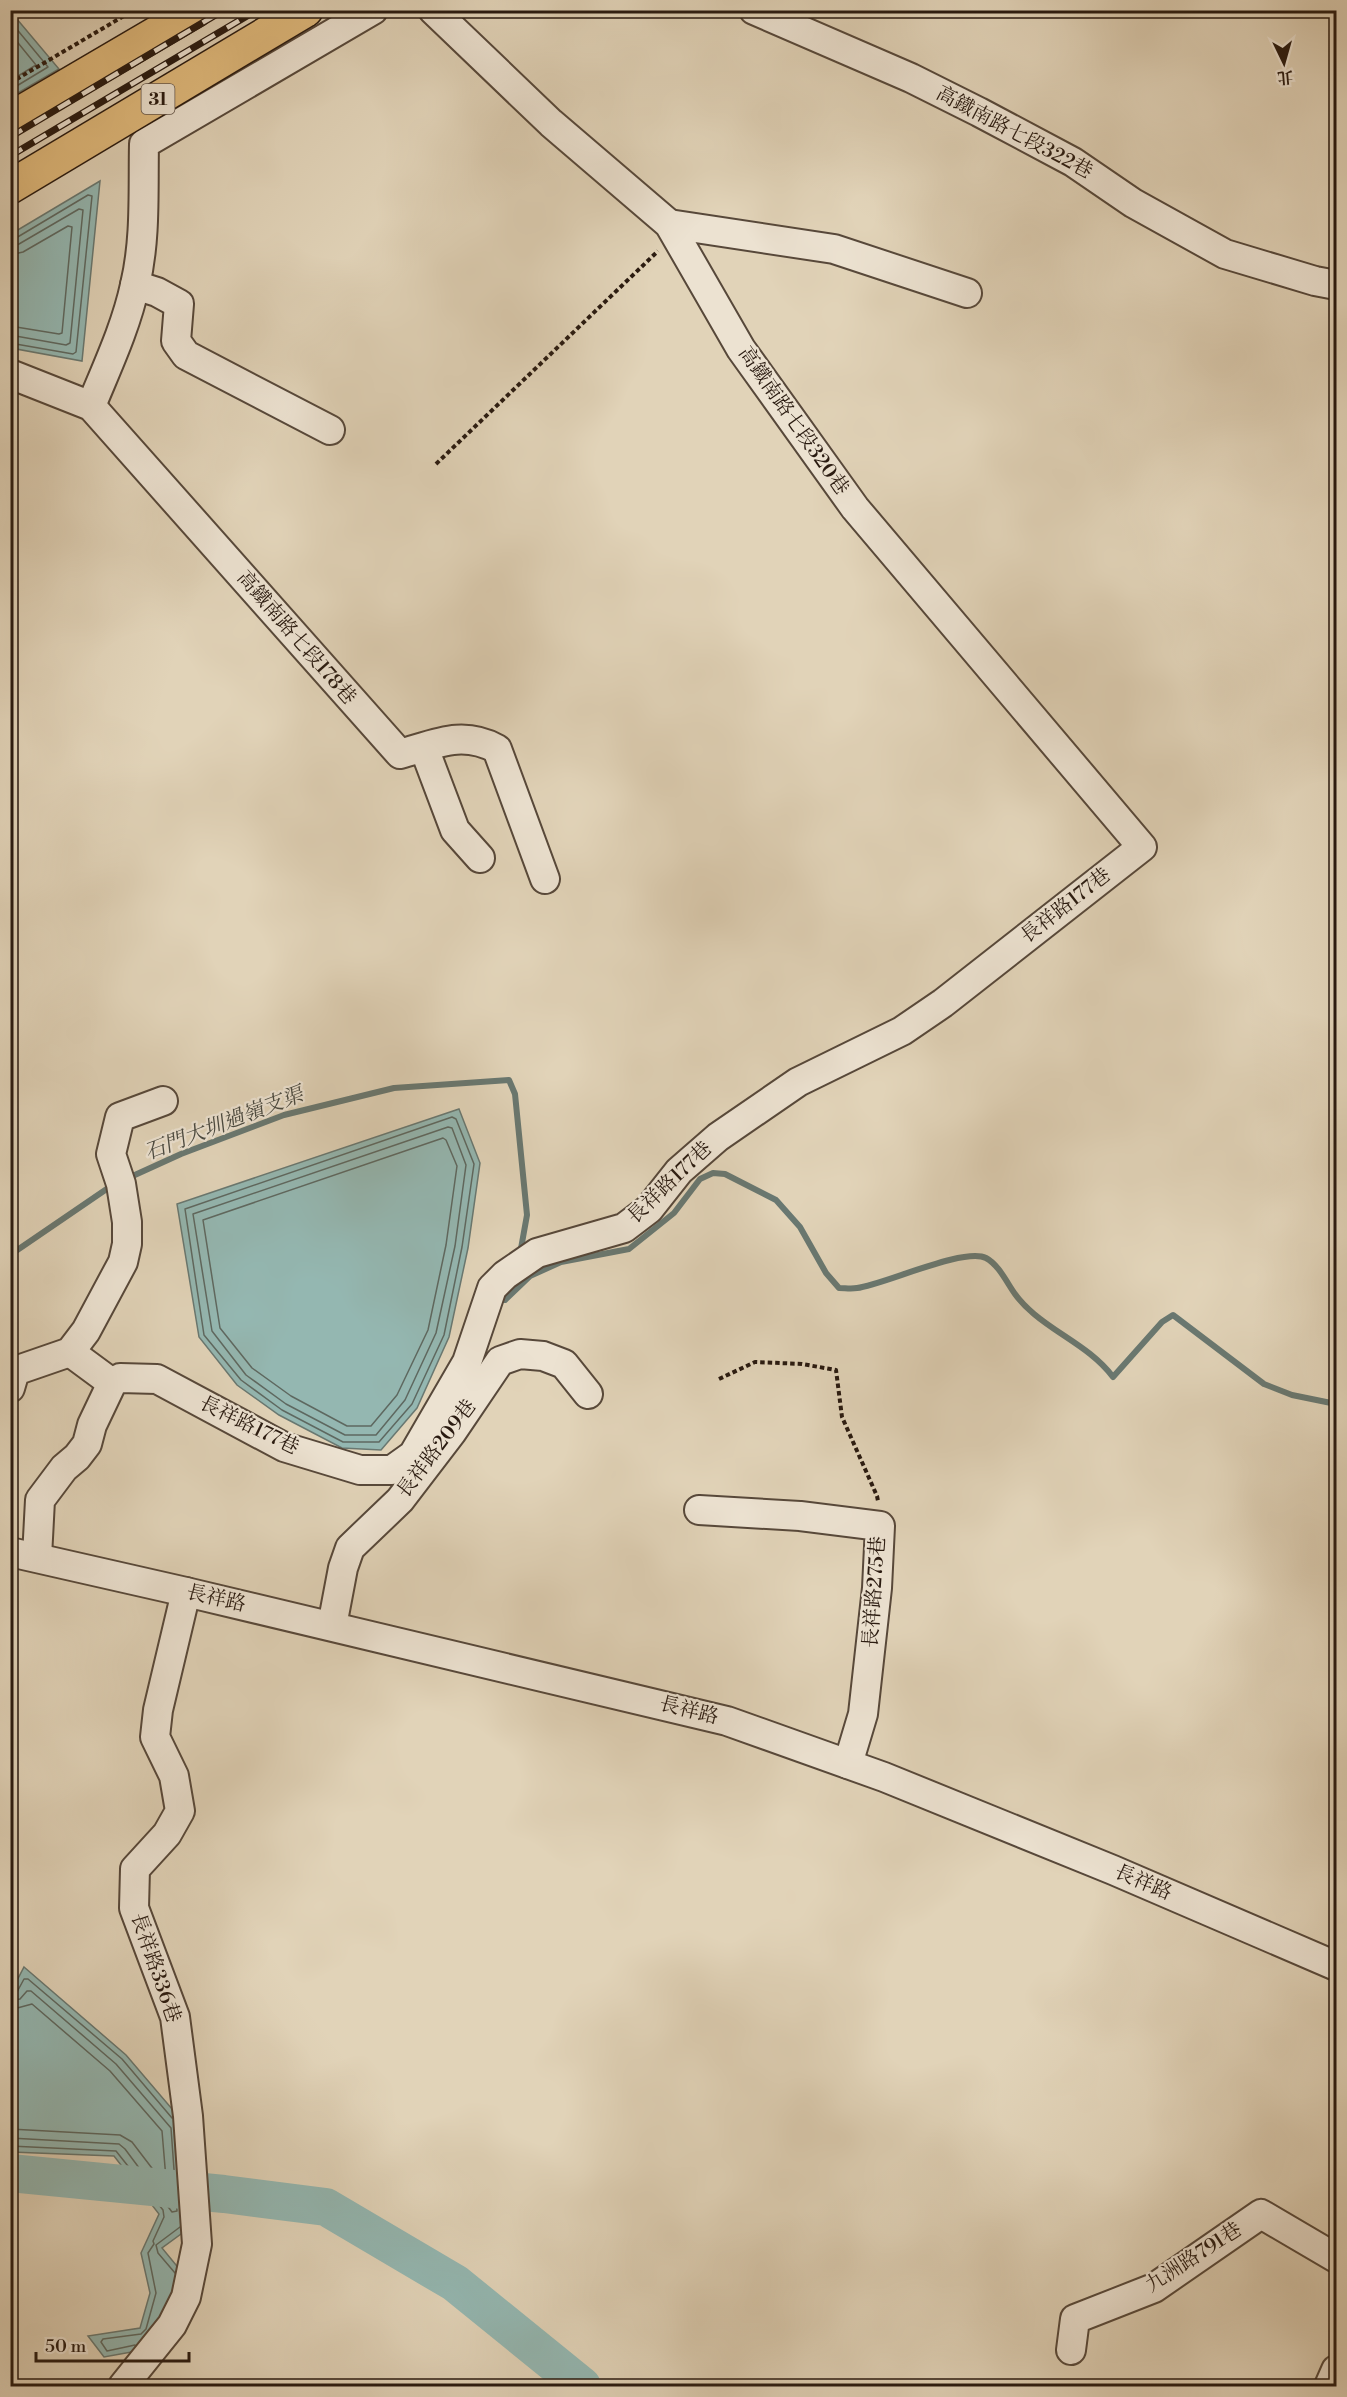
<svg xmlns="http://www.w3.org/2000/svg" width="1347" height="2397" viewBox="0 0 1347 2397" font-family="'Libre Bodoni','Noto Serif TC',serif">
<rect width="100%" height="100%" fill="#e1d3b8"/>
<filter id="stains"><feTurbulence type="fractalNoise" baseFrequency=".00333" numOctaves="4"/><feColorMatrix values="0 0 0 0 .2 0 0 0 0 .09 0 0 0 0 .02 0 0 0 .5 -.17"/></filter>
<radialGradient id="worn" r=".72"><stop offset=".6" stop-color="#630" stop-opacity="0"/><stop offset="1" stop-color="#630" stop-opacity=".3"/></radialGradient>
<g fill="#94b7b1" stroke="#697871" stroke-width="1.5">
<polygon points="11,12 59,69 11,97 10,97"/>
<polygon points="100,181 82,361 11,348 11,234"/>
<polygon points="459,1109 480,1163 468,1248 449,1337 417,1408 381,1450 342,1448 279,1415 237,1385 199,1337 177,1204"/>
<polygon points="24,1967 126,2055 184,2123 192,2226 162,2248 185,2276 159,2347 104,2357 88,2336 140,2328 150,2293 141,2253 159,2214 114,2156 11,2152 11,1992"/>
</g>
<g fill="none" stroke-linecap="round" stroke-linejoin="round">
<g stroke="#5e6860" stroke-width="1.5">
<polyline points="10,21 48,67 10,90"/>
<polyline points="10,33 36,65 10,81"/>
<polyline points="10,239 16,238 88,195 92,196 76,352 73,354 10,343"/>
<polyline points="10,246 19,244 79,209 83,210 70,343 66,345 10,335"/>
<polyline points="10,255 23,252 68,226 72,227 62,333 59,334 10,326"/>
<polygon points="452,1117 456,1119 474,1164 462,1247 444,1335 412,1404 379,1442 343,1442 282,1410 241,1380 204,1335 185,1209"/>
<polygon points="448,1127 452,1128 466,1165 455,1246 436,1333 405,1400 376,1435 345,1435 286,1404 246,1375 212,1331 193,1214"/>
<polygon points="443,1138 446,1140 457,1166 446,1245 428,1330 397,1395 371,1426 347,1426 291,1396 252,1368 220,1328 203,1220"/>
<polyline points="10,1994 17,1992 24,1979 28,1979 122,2059 172,2118"/>
<polyline points="10,2001 20,1999 27,1991 31,1991 116,2064 171,2128 177,2211 172,2212 125,2149 119,2144 10,2138"/>
<polyline points="10,2010 32,2004 110,2071 162,2131 166,2179 161,2180 132,2142 120,2135 10,2129"/>
<polyline points="10,2146 116,2151 163,2210 164,2217 153,2241 154,2244 148,2253 156,2293 146,2329 141,2334 103,2339 101,2342 107,2351 135,2345"/>
<polyline points="175,2273 158,2253 156,2245 180,2227"/>
</g>
<g stroke="#697871" stroke-width="6">
<polyline points="126,1179 181,1154 284,1115 394,1088 509,1080 515,1094 527,1215 520,1254"/>
<polyline points="10,1255 114,1184"/>
<path d="M513 1284 505 1300 530 1276 561 1262 629 1249 674 1213 700 1179 713 1173 725 1174 776 1200 800 1227 826 1273 839 1288C845 1288 851 1289 857 1288 883 1285 964 1247 986 1258 999 1265 1007 1283 1015 1294 1020 1301 1027 1308 1034 1314 1060 1336 1092 1349 1113 1377L1162 1322 1173 1315 1264 1384 1292 1395 1336 1404"/>
</g>
<polyline stroke="#94b7b1" stroke-width="38" points="10,2173 224,2194 326,2207 455,2283 582,2386"/>
<g stroke="#57483a" stroke-width="32">
<g id="minor">
<polyline points="754,10 911,78 979,112 1073,162 1133,203 1225,254 1315,281 1336,285"/>
<polyline points="669,224 834,249 967,293"/>
<polyline points="135,285 157,292 179,304 176,341 186,355 330,430"/>
<path d="M10 374 91 406 400 754C436 744 462 730 497 749L545 879"/>
<path d="M91 406C107 367 126 327 135 285 146 239 143 190 144 144L373 10"/>
<polyline points="424,748 455,830 480,858"/>
<polyline points="70,1352 112,1383"/>
<polyline points="10,1388 15,1371 70,1352 86,1331 123,1262 127,1244 127,1222 121,1184 111,1154 120,1117 163,1101"/>
<polyline points="699,1510 800,1516 880,1526 877,1588 863,1714 848,1764"/>
<polyline points="10,1552 186,1592 727,1721 884,1777 1113,1870 1336,1966"/>
<polyline points="37,1557 40,1500 64,1468 77,1457 87,1444 92,1425 112,1383 120,1378 157,1379 284,1447 360,1470 392,1470 413,1455 467,1362 492,1288 505,1275 537,1253 624,1228 649,1209 679,1171 718,1137 798,1082 902,1031 943,1003 1142,847 855,508 741,349 669,224 551,123 433,10"/>
<polyline points="332,1626 343,1568 350,1548 400,1500 452,1432 500,1361 520,1354 543,1356 564,1364 588,1394"/>
<polyline points="1071,2350 1075,2319 1154,2288 1261,2214 1336,2258"/>
<polyline points="123,2386 172,2325 186,2297 197,2244 188,2116 175,2017 134,1908 135,1869 167,1834 180,1811 174,1776 155,1737 158,1710 186,1592"/>
<polyline points="1329,2386 1336,2370"/>
</g>
</g>
<g stroke="#291a10" stroke-width="36">
<g id="major">
<polyline points="10,119 196,10"/>
<polyline points="10,187 306,10"/>
</g>
</g>
<g stroke="#291a10" stroke-width="4" stroke-dasharray="4.5 3" stroke-linecap="butt">
<polyline points="10,83 134,10"/>
<polyline points="436,464 658,251"/>
<polyline points="719,1379 755,1362 802,1364 836,1370 842,1417 877,1496 878,1501"/>
</g>
<use href="#minor" stroke="#ece2d1" stroke-width="28"/>
<use href="#major" stroke="#e0ba7c" stroke-width="33"/>
<g stroke="#291a10" stroke-width="7">
<g id="rail">
<polyline points="10,137 224,10"/>
<polyline points="10,156 257,10"/>
</g>
</g>
<use href="#rail" stroke="#ece2d1" stroke-width="4.5" stroke-dasharray="14" stroke-linecap="butt"/>
</g>
<g text-anchor="middle" dominant-baseline="central" stroke-width="4.5" stroke-linejoin="round" paint-order="stroke">
<rect fill="#ece2d1" stroke="#64564a" stroke-width="1.5" x="141.5" y="84" width="33" height="30" rx="4.5"/>
<g font-size="18" font-weight="bold" fill="#291a10">
<text x="158" y="99">31</text>
</g>
<g font-size="20" fill="#291a10" stroke="#ece2d1">
<text transform="translate(1014 133) rotate(28)">高鐵南路七段322巷</text>
<text transform="translate(793 421) rotate(55)">高鐵南路七段320巷</text>
<text transform="translate(296 638) rotate(49)">高鐵南路七段178巷</text>
<text transform="translate(1066 906) rotate(-38)">長祥路177巷</text>
<text transform="translate(670 1183) rotate(-44)">長祥路177巷</text>
<text transform="translate(249 1426) rotate(26)">長祥路177巷</text>
<text transform="translate(437 1449) rotate(-53)">長祥路209巷</text>
<text transform="translate(875 1592) rotate(-86)">長祥路275巷</text>
<text transform="translate(216 1599) rotate(13)">長祥路</text>
<text transform="translate(689 1711) rotate(14)">長祥路</text>
<text transform="translate(1143 1883) rotate(23)">長祥路</text>
<text transform="translate(155 1968) rotate(71)">長祥路336巷</text>
<text transform="translate(1194 2258) rotate(-33)">九洲路791巷</text>
</g>
<g font-size="21" font-style="italic" fill="#494940" stroke="#ece2d1">
<text transform="translate(224 1124) rotate(-21)">石門大圳過嶺支渠</text>
</g>
</g>
<rect width="1347" height="2397" fill="none" stroke="#e1d3b8" stroke-width="36"/>
<rect x="12" y="12" width="1323" height="2373" fill="none" stroke="#291a10" stroke-width="3"/>
<rect x="18" y="18" width="1311" height="2361" fill="none" stroke="#291a10" stroke-width="1.5"/>
<g transform="translate(1284 63) rotate(175)" stroke="#ece2d1" stroke-width="4.5" paint-order="stroke">
<path d="M0-4.5L10 22L0 15L-10 22Z" fill="#291a10"/>
<text y="-9" font-size="16" font-weight="bold" text-anchor="middle" fill="#291a10">北</text>
</g>
<path d="M36 2352v9h153v-9" fill="none" stroke="#291a10" stroke-width="3"/>
<text x="45" y="2352" font-size="18" fill="#291a10" stroke="#ece2d1" stroke-width="4.5" paint-order="stroke">50 m</text>
<rect width="100%" height="100%" filter="url(#stains)"/>
<rect width="100%" height="100%" fill="url(#worn)"/>
</svg>
